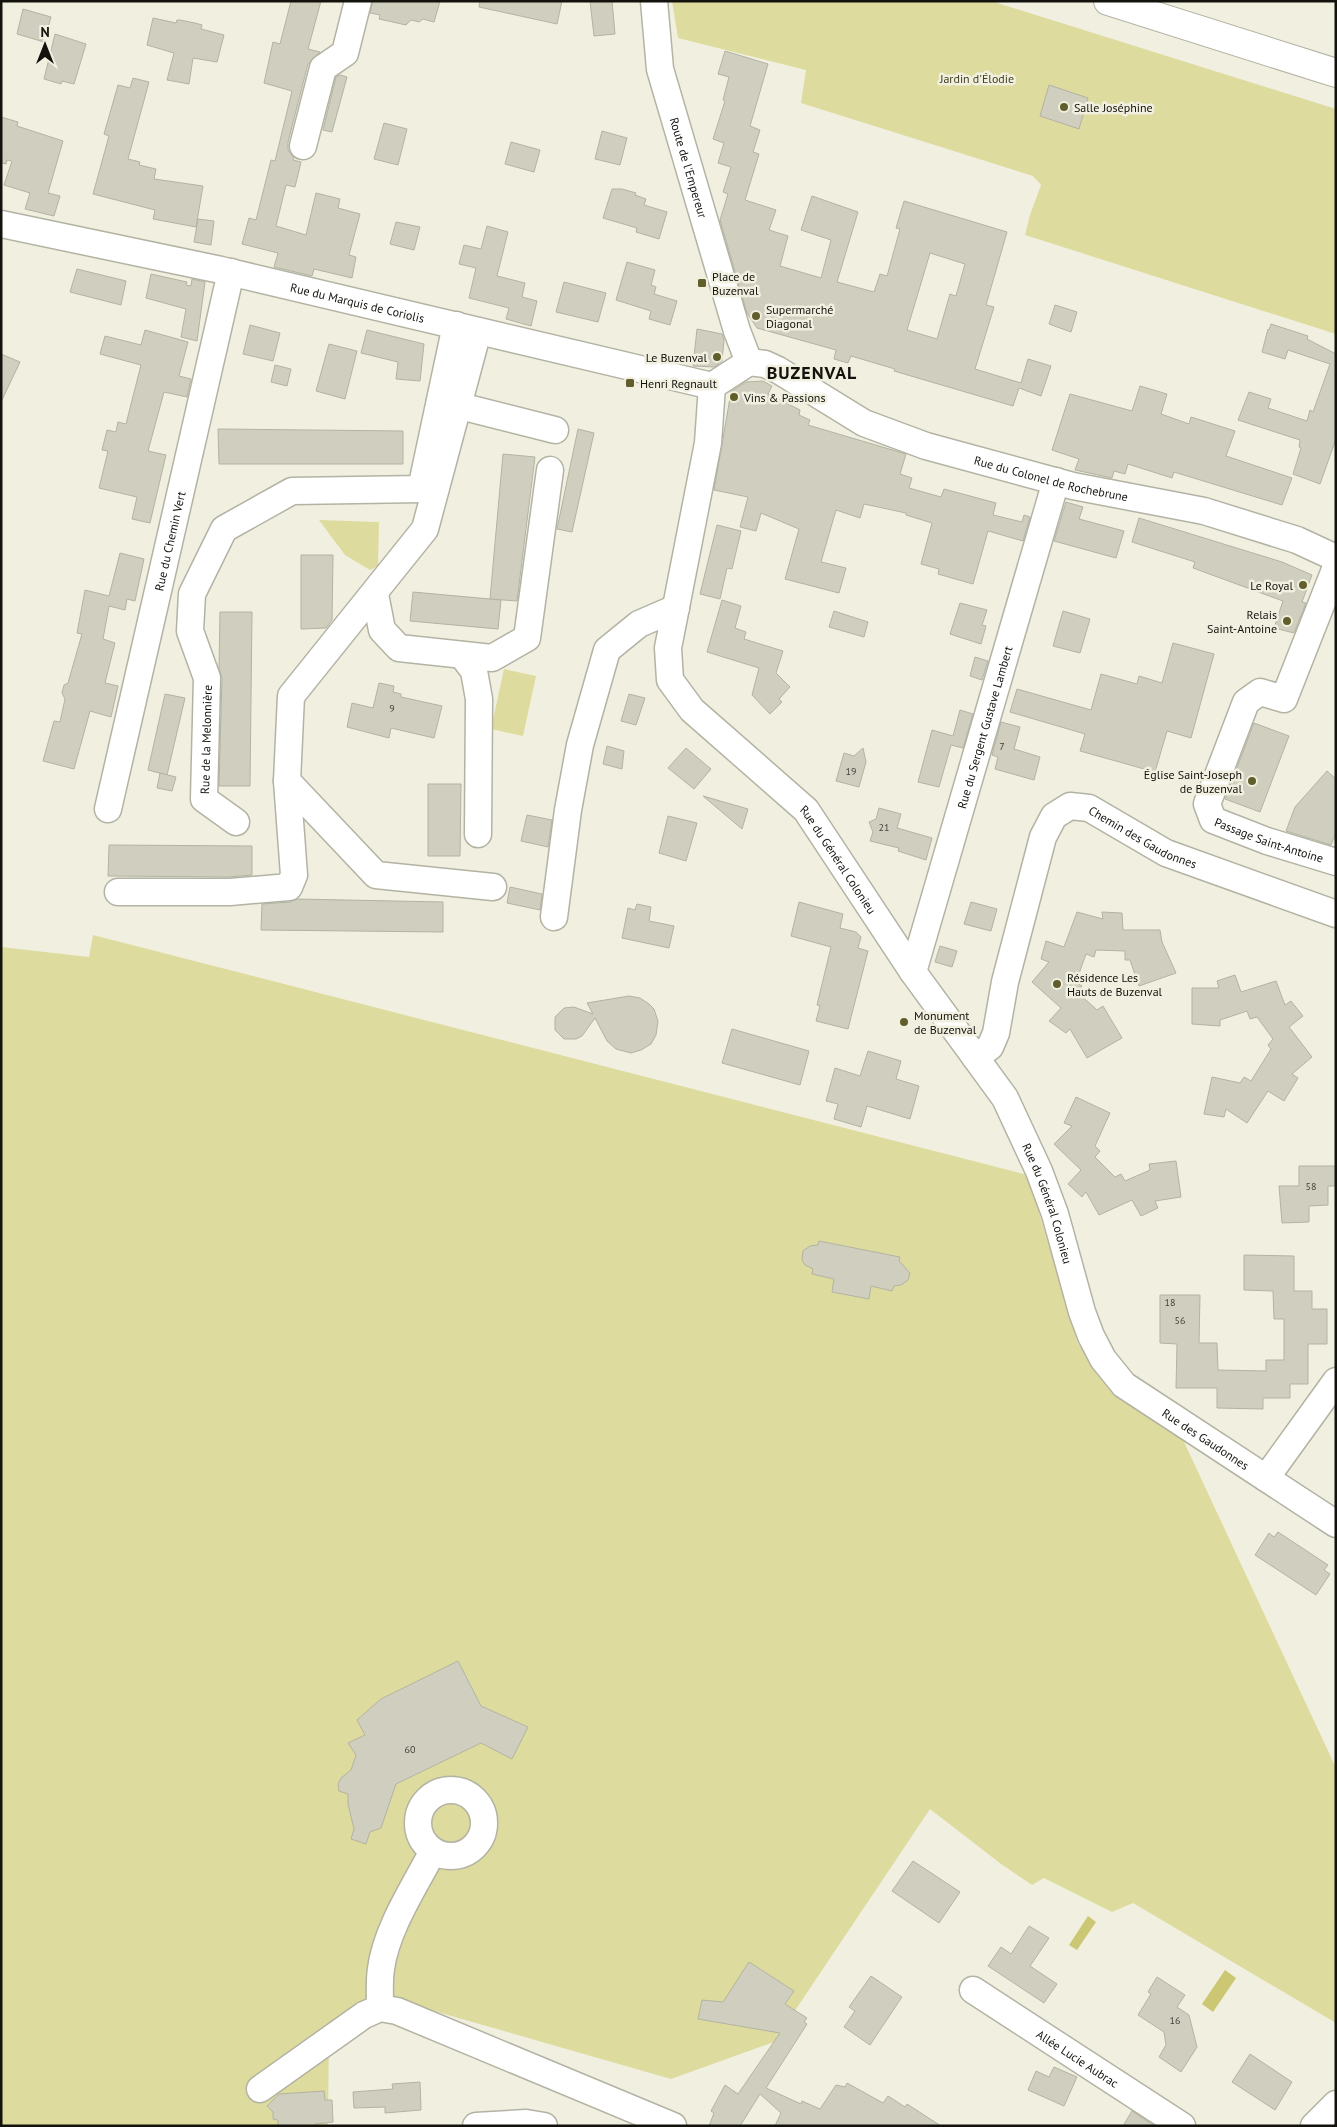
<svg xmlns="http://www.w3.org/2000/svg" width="1337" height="2127" viewBox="0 0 1337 2127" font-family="'PT Sans',sans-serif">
<rect width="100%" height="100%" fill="#f1f0e0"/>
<g fill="#dedb9f">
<polygon points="672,1 991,1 1336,109 1336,334 1025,235 1030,215 1041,185 1033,176 801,103 806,70 678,38"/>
<polygon points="319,520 379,522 378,566 370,570 345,555"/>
<polygon points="504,669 536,676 523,736 491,729"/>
<polygon points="93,935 1028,1175 1078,1344 1110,1385 1178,1429 1336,1768 1336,2023 1133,1903 1112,1912 1044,1878 1032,1885 1001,1864 930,1809 774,2042 671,2079 378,1995 329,2037 328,2126 1,2126 1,947 89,957"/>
</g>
<g fill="#ccc773">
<polygon points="1088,1916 1096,1922 1077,1950 1069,1945"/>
<polygon points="1225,1970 1236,1978 1213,2012 1202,2004"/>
</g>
<g fill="#d0cfbf" stroke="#b3b3a3" fill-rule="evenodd">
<polygon points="291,1 321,1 308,49 320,52 308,64 288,142 288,150 294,158 293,160 301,162 295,187 286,185 276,226 306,235 316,193 340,199 338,208 360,214 349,255 356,257 352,278 314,269 312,276 274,267 278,253 242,244 249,218 256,220 271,160 275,161 292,91 264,83 273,42 280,44"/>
<polygon points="373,1 440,1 434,22 423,19 419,22 411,20 406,25 379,19 380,15 370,13"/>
<polygon points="480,1 562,1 557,24 479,7"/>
<polygon points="590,1 612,1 615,34 594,36"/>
<polygon points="23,9 51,17 44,42 17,34"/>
<polygon points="153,18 176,23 177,20 180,20 195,23 202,25 201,29 224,35 217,62 193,58 189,84 167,80 174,53 147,45"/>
<polygon points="55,34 86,44 74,84 62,81 61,84 44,79"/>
<path d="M725 51 768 64 750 126 760 130 753 152 759 154 745 200 776 210 769 230 788 236 780 266 821 278 831 240 801 230 812 196 858 212 837 282 874 292 880 274 887 276 900 229 896 228 904 201 1007 232 986 305 994 307 975 369 1021 383 1028 359 1051 366 1041 396 1019 388 1013 406 894 371 895 369 851 356 848 363 834 359 836 350 757 328 747 313 720 220 728 194 723 192 731 167 718 163 724 143 713 139 725 101 723 100 729 77 718 74ZM930 253 965 264 956 296 950 294 937 339 907 330Z"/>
<polygon points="340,75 347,77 332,132 323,130 336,77"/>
<polygon points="133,78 149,82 128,159 140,162 139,165 156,169 154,179 203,186 196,227 153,219 155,210 93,194 109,136 104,134 118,85 130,88"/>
<polygon points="1049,85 1088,98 1079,129 1040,116"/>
<polygon points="1,117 18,122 17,126 63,141 48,193 60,196 54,216 25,209 30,193 4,185 12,161 7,160 6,164 1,163"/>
<polygon points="384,123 407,129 398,165 374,159"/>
<polygon points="602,131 627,138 620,165 595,159"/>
<polygon points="511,142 540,150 534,172 505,164"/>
<polygon points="612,189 622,189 636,193 635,195 646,199 644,205 667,212 659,239 636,232 637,228 603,218"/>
<polygon points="198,219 214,221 211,245 194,242"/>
<polygon points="396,222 420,227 414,250 390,244"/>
<polygon points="487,226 508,232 497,276 525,283 522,297 537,301 531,326 506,319 509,308 469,298 476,268 459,264 464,245 481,249"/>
<polygon points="627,262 655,270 651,285 656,287 654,294 677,301 670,325 649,319 651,311 616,300"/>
<polygon points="77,269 126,281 121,305 70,292"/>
<polygon points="151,274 187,282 186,285 191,286 192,279 205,282 197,341 181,337 186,309 146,298"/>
<polygon points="564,282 606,293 598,322 556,312"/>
<polygon points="1055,305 1077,312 1071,332 1049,324"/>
<polygon points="1271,324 1308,336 1307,339 1336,354 1336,439 1320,484 1293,474 1301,448 1299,447 1300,440 1238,420 1249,392 1271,399 1268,408 1307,421 1310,410 1313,412 1330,364 1288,350 1285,359 1262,352 1268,329 1269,330"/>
<polygon points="250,325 280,333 273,361 243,354"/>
<polygon points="697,329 722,334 724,340 722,361 714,367 693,366"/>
<polygon points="145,330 188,342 179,376 191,379 187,397 164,392 148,451 166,455 150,523 132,519 137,497 99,488 108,451 102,450 107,430 116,432 118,422 126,424 141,365 100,354 105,336 141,345"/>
<polygon points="367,330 424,344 420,381 396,379 398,362 361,353"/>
<polygon points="329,344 357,351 345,399 316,391"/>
<polygon points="1,354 20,362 1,402"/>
<polygon points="275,365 291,369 287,386 271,382"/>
<polygon points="763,381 772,386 768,394 800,410 799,415 810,420 808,425 906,454 900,474 912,478 909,488 941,497 944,489 996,503 993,515 1022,522 1024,515 1030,517 1023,541 988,531 973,584 938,574 939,569 921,564 932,523 906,515 906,513 864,504 860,518 836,510 821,562 846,568 839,593 785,579 799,529 761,513 756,531 740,527 748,497 714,490 731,392 746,382"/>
<polygon points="1140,386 1167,394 1161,414 1189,424 1191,417 1235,431 1226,456 1292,478 1282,505 1174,472 1172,478 1128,464 1125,474 1114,471 1112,478 1075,470 1079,459 1052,450 1070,394 1132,411"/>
<polygon points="218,429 403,431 403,464 219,464"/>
<polygon points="578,429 594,433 572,532 557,529"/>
<polygon points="503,454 535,457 517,601 490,599"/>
<polygon points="1066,502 1083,507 1079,519 1124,531 1116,558 1054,541"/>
<polygon points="1139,518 1282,562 1312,575 1302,602 1306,603 1294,633 1274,628 1283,601 1193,568 1195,562 1132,542"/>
<polygon points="717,525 741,531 732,569 727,568 720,599 700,594"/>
<polygon points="120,553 144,559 135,601 127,599 125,610 109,606 103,639 115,643 105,683 118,686 111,717 90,711 74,769 43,761 54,721 60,722 65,699 62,693 64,685 68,683 82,634 77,633 85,590 109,596"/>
<polygon points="301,555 333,555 332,620 326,628 301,629"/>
<polygon points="413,592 501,600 498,629 410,621"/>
<polygon points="722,600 741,606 735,628 746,632 744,639 783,651 776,673 790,687 779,699 782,702 770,714 752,695 759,668 707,652"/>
<polygon points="960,603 987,610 982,625 986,626 981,644 950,634"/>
<polygon points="834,611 868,622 864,637 829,627"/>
<polygon points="1063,611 1090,619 1080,653 1053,646"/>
<polygon points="220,612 252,612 250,786 219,786 222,678 219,668"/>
<polygon points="1173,643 1214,654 1191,738 1167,731 1155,772 1080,751 1085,734 1010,712 1017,689 1091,710 1101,674 1137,684 1139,676 1162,683"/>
<polygon points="975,657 988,661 982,680 970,676"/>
<polygon points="379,683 394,686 393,692 401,694 401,697 442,706 434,738 391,728 389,738 347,727 352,703 373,708"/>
<polygon points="165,694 185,698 167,775 148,770"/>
<polygon points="629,694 645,698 636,725 621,721"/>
<polygon points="960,710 973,714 963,748 951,745 939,787 918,782 932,730 953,736"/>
<polygon points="1001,722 1020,727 1014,749 1040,757 1034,780 995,769 998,757 992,755"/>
<polygon points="1254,723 1289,736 1260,812 1225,799"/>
<polygon points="607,746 624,751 622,769 603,764"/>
<polygon points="686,748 711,769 694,789 668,768"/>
<polygon points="863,748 866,762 859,787 836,781 844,753 854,756"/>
<polygon points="1327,771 1336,779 1336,833 1331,845 1286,831 1295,807"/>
<polygon points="160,773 176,777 172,791 157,788"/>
<polygon points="428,784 461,784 460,856 428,856"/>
<polygon points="703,796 748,809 742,829"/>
<polygon points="879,808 901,814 897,828 932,838 926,860 898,851 899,848 870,841 873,832 869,822 876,819"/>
<polygon points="527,815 552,820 548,847 521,841"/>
<polygon points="668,816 697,823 686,861 659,853"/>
<polygon points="109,845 252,846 252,875 229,877 108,876"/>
<polygon points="510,887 542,894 540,910 507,903"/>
<polygon points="297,899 443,902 443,932 261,930 262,904 290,902"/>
<polygon points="799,902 843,914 840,928 856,932 861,937 858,948 868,951 848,1029 816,1021 820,1006 817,1005 831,947 791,936"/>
<polygon points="971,902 997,909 991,931 964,924"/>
<polygon points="637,904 651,907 649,921 674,926 669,948 622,938 628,908 635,910"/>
<polygon points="1077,912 1103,919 1102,912 1122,913 1123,930 1160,930 1162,942 1176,973 1139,986 1130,960 1125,960 1125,951 1096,950 1094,957 1086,954 1076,982 1082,986 1077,992 1097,1010 1103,1006 1122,1038 1087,1058 1070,1029 1066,1033 1049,1021 1061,1008 1032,982 1049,962 1041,959 1046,941 1064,947"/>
<polygon points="940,946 957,951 952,967 935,962"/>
<polygon points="1235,975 1241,992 1276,981 1285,1005 1291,1001 1303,1016 1289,1027 1312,1057 1292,1074 1298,1078 1284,1101 1268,1091 1247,1123 1226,1109 1224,1117 1204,1114 1212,1077 1240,1083 1244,1077 1251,1081 1271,1049 1268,1045 1273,1039 1257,1017 1250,1019 1247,1011 1220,1020 1220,1026 1192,1024 1192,988 1219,988 1217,981"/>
<polygon points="629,996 640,998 649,1004 654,1009 658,1021 656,1035 651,1044 641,1050 631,1053 616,1049 607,1041 595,1018 582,1036 576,1039 564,1039 555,1030 555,1017 564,1008 574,1007 593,1014 587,1003"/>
<polygon points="732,1029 809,1051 800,1085 722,1063"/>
<polygon points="868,1051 901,1061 896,1079 919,1086 910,1119 867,1106 861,1127 834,1119 838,1104 826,1101 835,1068 860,1076"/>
<polygon points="1076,1097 1110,1113 1095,1146 1100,1151 1095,1157 1115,1177 1121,1174 1125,1181 1150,1170 1149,1164 1176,1161 1181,1197 1155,1201 1158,1208 1141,1216 1132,1200 1099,1215 1086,1192 1082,1197 1068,1184 1081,1170 1054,1144 1072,1126 1064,1123"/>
<polygon points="1299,1166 1336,1166 1336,1186 1328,1186 1328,1205 1309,1206 1309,1222 1282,1223 1279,1186 1299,1186"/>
<polygon points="819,1241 900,1257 899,1261 910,1273 908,1280 901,1285 894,1286 892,1291 871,1286 869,1299 832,1292 834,1279 812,1274 813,1269 805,1265 802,1260 803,1251 810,1246 818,1245"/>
<polygon points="1244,1255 1294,1256 1294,1291 1312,1291 1312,1309 1327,1309 1327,1344 1308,1344 1308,1384 1290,1384 1290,1398 1263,1398 1263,1409 1217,1408 1217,1388 1176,1388 1177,1344 1160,1343 1160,1295 1200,1295 1199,1343 1217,1343 1218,1370 1266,1371 1266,1360 1284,1360 1284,1319 1274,1319 1273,1291 1244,1290"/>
<polygon points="1278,1532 1328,1565 1324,1570 1330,1574 1316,1595 1255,1555 1269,1533 1274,1537"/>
<polygon points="458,1661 481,1706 528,1727 512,1759 481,1743 396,1784 381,1828 370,1832 366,1844 351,1839 354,1829 348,1804 348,1794 339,1791 338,1784 341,1778 351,1770 356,1755 348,1743 365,1735 357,1720 381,1699"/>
<polygon points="913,1861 960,1892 939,1923 892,1891"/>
<polygon points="1029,1926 1049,1938 1030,1966 1057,1984 1044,2003 988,1966 1001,1947 1011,1954"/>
<polygon points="749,1962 794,1991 785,2004 807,2018 804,2022 807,2024 766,2088 801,2104 802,2101 820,2109 836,2085 845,2087 847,2083 883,2103 888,2096 905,2107 907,2104 941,2126 775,2126 781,2113 760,2094 740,2126 709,2126 714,2113 711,2111 725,2085 738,2094 780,2033 698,2019 702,2000 723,2002"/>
<polygon points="871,1976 902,1997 870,2045 844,2027 855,2011 849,2007"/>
<polygon points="1157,1977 1185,1995 1177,2007 1189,2015 1197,2047 1181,2072 1159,2057 1166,2045 1164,2032 1138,2015 1151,1994 1148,1992"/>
<polygon points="1250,2054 1292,2082 1275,2110 1232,2082"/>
<polygon points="1054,2067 1077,2077 1064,2106 1028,2090 1036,2071 1049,2077"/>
<polygon points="420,2082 421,2110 385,2113 385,2107 354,2108 353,2092 393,2089 392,2084"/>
<polygon points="324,2091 325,2100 332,2100 333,2122 315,2124 314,2126 278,2126 278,2120 273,2119 273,2112 267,2106 279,2094"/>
<polygon points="1132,2111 1154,2126 1123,2126"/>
</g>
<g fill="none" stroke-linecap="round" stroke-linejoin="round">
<g stroke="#b3b3a3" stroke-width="29">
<g id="minor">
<path id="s1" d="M654 1 660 69 737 331 749 362"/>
<polyline points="303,146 323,68 345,53 358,1"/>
<path id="s2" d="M1 224 221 270 712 386"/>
<polyline points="478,331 425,529 291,696 287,781 376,875 493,887"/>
<path id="s3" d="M712 386 708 443 668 648 670 680 692 710 806 810 913 972 1005 1098 1039 1171 1055 1214 1082 1312 1091 1336 1103 1359 1124 1385 1336 1524"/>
<path id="s4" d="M712 386 749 362 765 364 778 370 864 423 926 446 1073 486 1204 511 1297 540 1336 558"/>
<polyline points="440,401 555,430"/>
<path id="s5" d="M1336 567 1284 699 1260 692 1246 702 1207 804 1213 820 1267 841 1336 862"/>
<polyline points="375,594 382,630 399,648 492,658 527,638 550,470"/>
<polyline points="462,655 474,671 479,699 478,834"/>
<path id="s6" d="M108 809 231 272"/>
<path id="s7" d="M236 822 204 799 207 678 190 631 192 594 224 529 292 491 421 489 456 325"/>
<polyline points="118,892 230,892 289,887 294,875 287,781"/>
<polyline points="554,917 568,810 580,745 607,650 639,624 676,608"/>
<path id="s8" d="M913 972 1056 481"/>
<path id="s9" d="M975 1057 990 1047 996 1033 1005 982 1043 837 1054 816 1070 806 1089 808 1166 853 1336 914"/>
<polyline points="1266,1478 1336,1381"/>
<circle cx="451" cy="1823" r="33"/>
<path id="s10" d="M973 1990 1182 2126"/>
<path d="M380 2008C380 1995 379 1981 381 1969 386 1929 415 1886 433 1851"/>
<polyline points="260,2089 364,2015 380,2008 397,2011 673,2126"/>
<polyline points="476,2126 526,2123 544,2126"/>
<polyline points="1314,2126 1336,2104"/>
</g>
</g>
<g stroke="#b3b3a3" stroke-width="30">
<polyline id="major" points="1108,1 1336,73"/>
</g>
<use href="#minor" stroke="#fff" stroke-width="26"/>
<use href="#major" stroke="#fff" stroke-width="28"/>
</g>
<g fill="#615e2b" stroke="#f1f0e0" stroke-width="2">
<circle cx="1064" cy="107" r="5"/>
<rect x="697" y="278" width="10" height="10" rx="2.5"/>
<circle cx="756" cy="316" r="5"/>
<circle cx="717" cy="357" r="5"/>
<rect x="625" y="378" width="10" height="10" rx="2.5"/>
<circle cx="734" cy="397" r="5"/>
<circle cx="1303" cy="585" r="5"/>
<circle cx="1287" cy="621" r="5"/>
<circle cx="1252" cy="781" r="5"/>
<circle cx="1057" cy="984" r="5"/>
<circle cx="904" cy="1022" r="5"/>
</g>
<g text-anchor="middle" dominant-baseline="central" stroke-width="5" stroke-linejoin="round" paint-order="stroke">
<g font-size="10" fill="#42413a">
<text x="392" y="708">9</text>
<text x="1002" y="746">7</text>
<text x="851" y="771">19</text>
<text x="884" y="827">21</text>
<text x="1311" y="1186">58</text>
<text x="1170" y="1302">18</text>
<text x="1180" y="1320">56</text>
<text x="410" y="1749">60</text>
<text x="1175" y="2020">16</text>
</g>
<g font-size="12" fill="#403e1a" stroke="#f1f0e0">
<text x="977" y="78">Jardin d'Élodie</text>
</g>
<g font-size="12" fill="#13120d" stroke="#f1f0e0" text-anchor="start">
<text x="1074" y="107">Salle Joséphine</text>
<text x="712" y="276">Place de<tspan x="712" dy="14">Buzenval</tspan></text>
<text x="766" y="309">Supermarché<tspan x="766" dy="14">Diagonal</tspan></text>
<text x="707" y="357" text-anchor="end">Le Buzenval</text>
<text x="640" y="383">Henri Regnault</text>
<text x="744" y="397">Vins &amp; Passions</text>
<text x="1293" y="585" text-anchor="end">Le Royal</text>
<text x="1277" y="614" text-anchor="end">Relais<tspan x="1277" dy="14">Saint-Antoine</tspan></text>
<text x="1242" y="774" text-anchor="end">Église Saint-Joseph<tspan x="1242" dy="14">de Buzenval</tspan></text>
<text x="1067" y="977">Résidence Les<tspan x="1067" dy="14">Hauts de Buzenval</tspan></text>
<text x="914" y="1015">Monument<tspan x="914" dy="14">de Buzenval</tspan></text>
</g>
<g font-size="12" fill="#13120d" stroke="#f1f0e0">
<text stroke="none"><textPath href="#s1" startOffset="171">Route de l'Empereur</textPath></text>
<text stroke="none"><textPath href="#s2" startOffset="365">Rue du Marquis de Coriolis</textPath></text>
<text stroke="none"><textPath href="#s4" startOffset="371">Rue du Colonel de Rochebrune</textPath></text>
<text stroke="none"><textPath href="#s6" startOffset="275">Rue du Chemin Vert</textPath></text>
<text stroke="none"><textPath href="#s8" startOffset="255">Rue du Sergent Gustave Lambert</textPath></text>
<text stroke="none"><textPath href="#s7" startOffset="99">Rue de la Melonnière</textPath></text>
<text stroke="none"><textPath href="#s9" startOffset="358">Chemin des Gaudonnes</textPath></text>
<text stroke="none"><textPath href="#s5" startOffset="370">Passage Saint-Antoine</textPath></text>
<text stroke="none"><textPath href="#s3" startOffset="546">Rue du Général Colonieu</textPath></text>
<text stroke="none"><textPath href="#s3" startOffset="951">Rue du Général Colonieu</textPath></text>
<text stroke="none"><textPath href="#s3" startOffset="1248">Rue des Gaudonnes</textPath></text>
<text stroke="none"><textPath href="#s10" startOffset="125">Allée Lucie Aubrac</textPath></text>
</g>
<g font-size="18" font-weight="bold" letter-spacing="1" fill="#13120d" stroke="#f1f0e0">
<text x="812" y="372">BUZENVAL</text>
</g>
</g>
<rect width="1337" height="2127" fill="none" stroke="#13120d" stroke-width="5"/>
<g transform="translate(45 45)" stroke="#f1f0e0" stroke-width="4" paint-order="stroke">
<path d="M0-4L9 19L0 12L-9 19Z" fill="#13120d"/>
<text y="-8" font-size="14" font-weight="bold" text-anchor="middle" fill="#13120d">N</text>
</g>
</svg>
